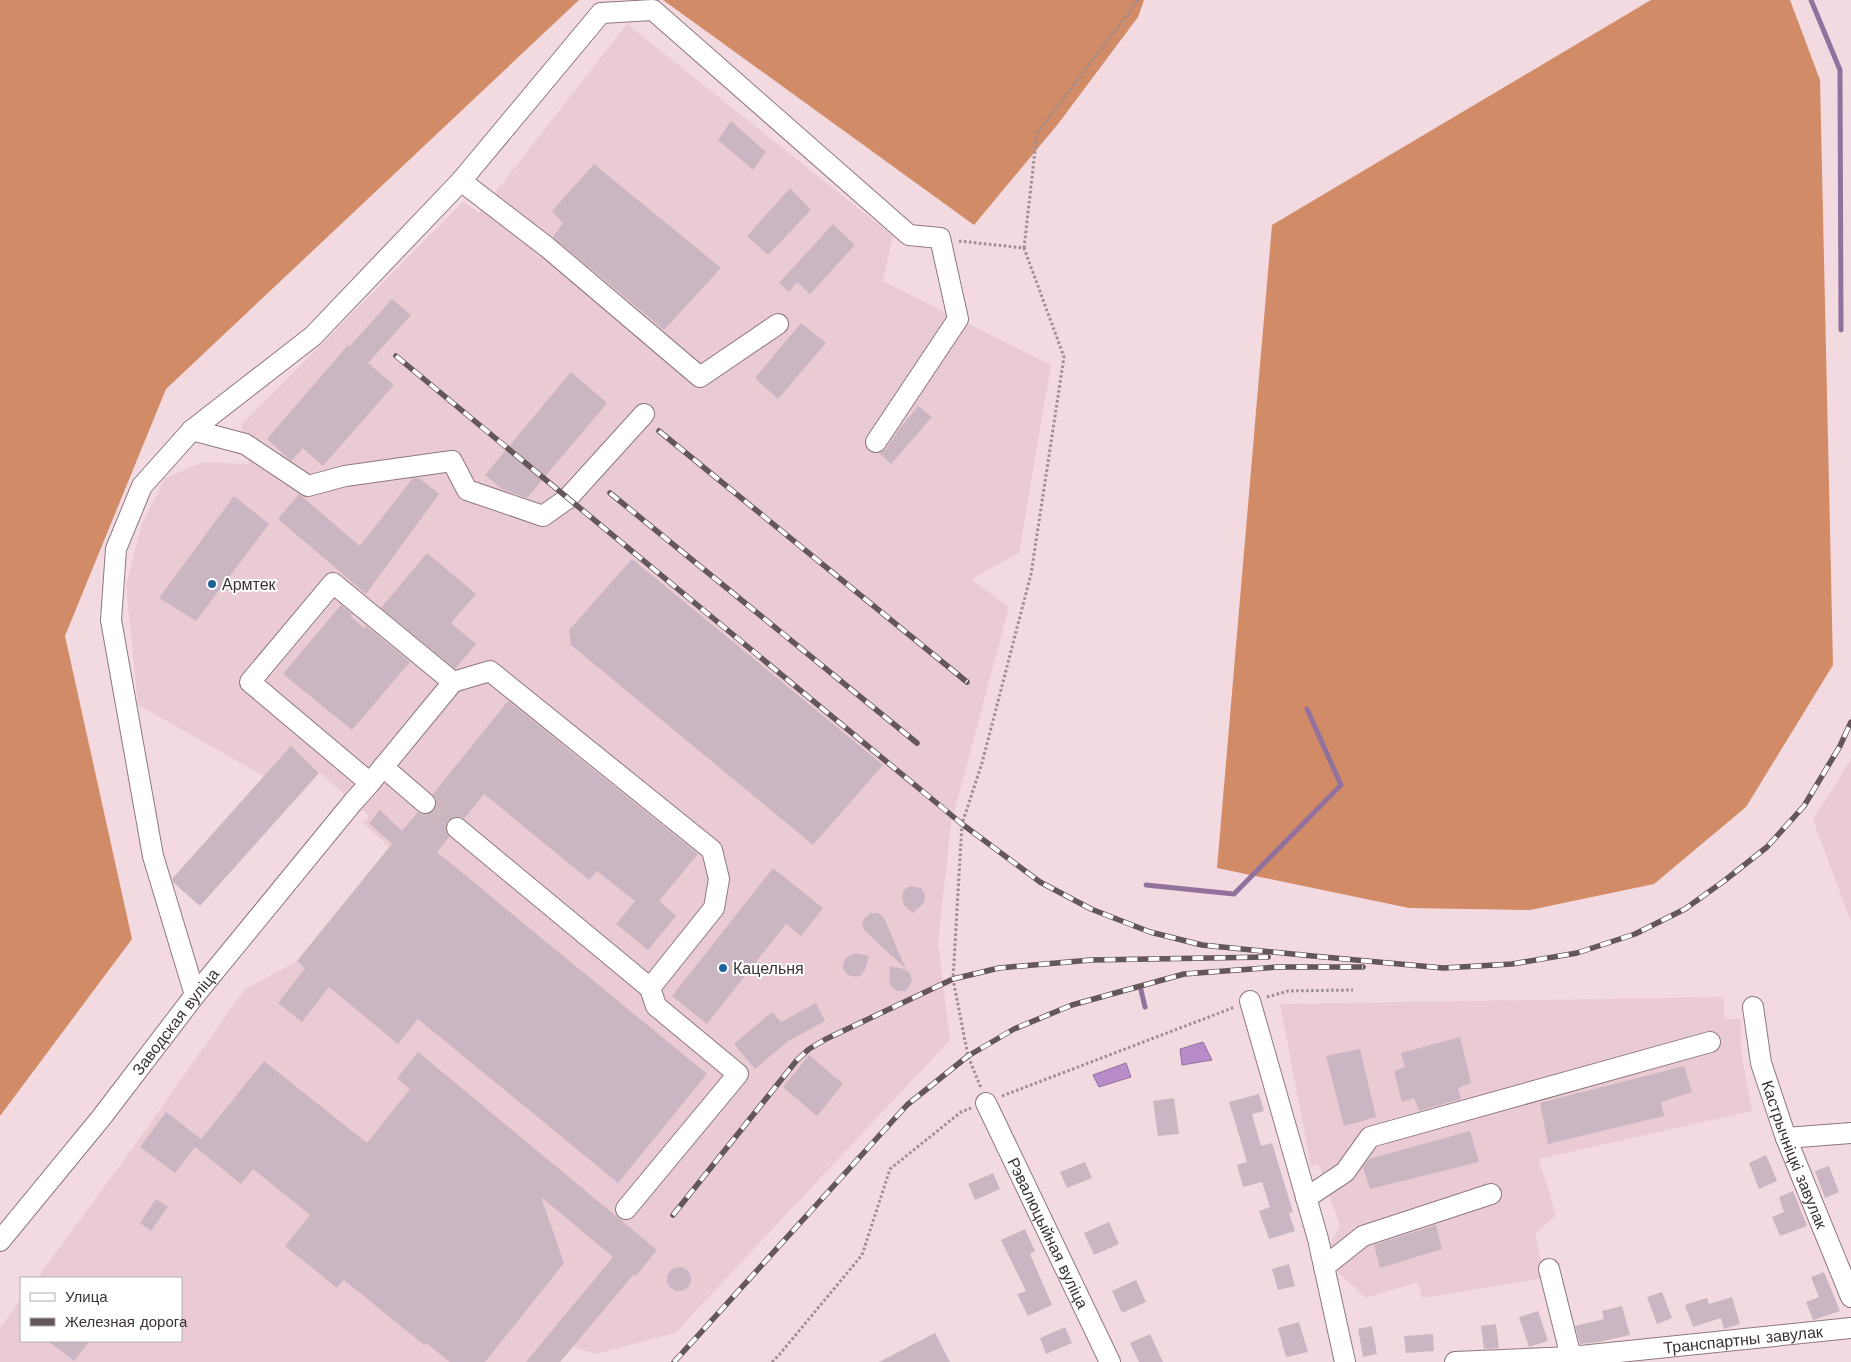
<svg xmlns="http://www.w3.org/2000/svg" width="1851" height="1362" viewBox="0 0 1851 1362" font-family="'Work Sans',sans-serif">
<rect width="100%" height="100%" fill="#f3dae0"/>
<g fill="#ebcbd3">
<polygon points="627,24 893,236 883,281 1051,365 1019,553 971,579 1009,607 951,824 938,943 950,1040 675,1333 596,1354 573,1347 560,1362 0,1362 0,1328 21,1299 21,1341 181,1341 181,1278 37,1278 132,1149 244,990 297,961 389,847 363,823 369,816 291,747 264,776 138,705 126,585 142,524 165,478 203,462 249,464 241,425 463,202 479,213"/>
<polygon points="1851,759 1851,922 1813,820"/>
<polygon points="1723,997 1725,1019 1741,1019 1741,1052 1752,1111 1539,1159 1556,1216 1535,1234 1545,1278 1422,1298 1418,1282 1366,1298 1338,1272 1330,1245 1340,1226 1319,1165 1311,1166 1280,1004"/>
</g>
<g fill="#d18b66">
<polygon points="0,0 579,0 166,389 65,636 132,939 0,1116"/>
<polygon points="663,0 1144,0 1138,17 1058,124 974,225"/>
<polygon points="1651,0 1790,0 1820,80 1833,665 1746,807 1654,884 1530,910 1409,908 1217,868 1272,225"/>
</g>
<g fill="#b88cc9" stroke="#92719c">
<polygon points="1203,1042 1212,1060 1182,1065 1180,1049"/>
<polygon points="1126,1063 1131,1077 1099,1087 1093,1075"/>
</g>
<g fill="none" stroke-linecap="round" stroke-linejoin="round">
<g stroke="#92719c" stroke-width="5">
<polyline points="1811,0 1840,70 1841,330"/>
<polyline points="1146,885 1234,894 1341,785 1307,709"/>
<polyline points="1141,990 1145,1007"/>
</g>
</g>
<g fill="#cab6c3">
<polygon points="731,121 766,152 753,170 718,140"/>
<polygon points="594,164 721,268 664,330 553,237 563,223 552,211"/>
<polygon points="790,188 811,210 768,255 747,236"/>
<polygon points="833,224 855,245 810,294 797,282 789,292 779,283"/>
<polygon points="392,299 411,315 368,363 394,385 323,466 303,448 291,461 267,439 348,345 350,346"/>
<polygon points="801,323 826,343 778,399 755,378"/>
<polygon points="571,372 607,403 527,498 502,489 485,475"/>
<polygon points="918,406 932,417 891,464 879,453 886,449 900,428"/>
<polygon points="413,478 419,478 439,494 366,594 278,519 299,494 360,546"/>
<polygon points="234,496 269,524 196,621 159,598"/>
<polygon points="427,553 476,594 451,623 476,644 455,669 381,608"/>
<polygon points="632,559 883,765 813,845 571,645 569,630"/>
<polygon points="341,605 352,614 350,616 364,628 366,626 410,662 352,730 283,674"/>
<polygon points="508,701 698,854 659,901 676,916 648,950 616,924 635,901 597,871 589,880 484,794 464,819 458,816 453,817 448,821 445,826 446,832 449,837 437,852 707,1074 618,1183 418,1019 398,1044 329,987 302,1022 278,1003 305,968 297,961 392,844 369,823 380,810 402,831 418,812 423,815 428,814 434,811 437,805 436,799 433,794"/>
<polygon points="291,746 319,773 200,906 174,883 172,879"/>
<polygon points="773,868 823,908 801,936 786,924 707,1024 672,996"/>
<polygon points="910,886 921,888 925,895 924,903 913,913 904,905 902,897 904,890"/>
<polygon points="870,913 878,913 884,918 906,969 865,931 862,924 863,920"/>
<polygon points="855,953 869,956 865,970 860,976 856,977 848,975 843,969 843,965 845,958"/>
<polygon points="890,966 904,969 910,973 912,981 906,991 898,991 891,987 889,980"/>
<polygon points="816,1003 825,1021 788,1041 755,1069 734,1044 772,1012 781,1022"/>
<polygon points="1460,1037 1471,1083 1458,1088 1461,1099 1419,1111 1414,1098 1402,1102 1394,1071 1405,1067 1401,1053"/>
<polygon points="1360,1049 1376,1117 1344,1126 1326,1056"/>
<polygon points="418,1052 657,1250 636,1276 634,1274 560,1362 526,1362 613,1257 541,1197 564,1263 485,1362 450,1362 426,1343 424,1345 344,1280 337,1288 285,1246 310,1215 253,1169 241,1184 195,1147 175,1173 140,1147 166,1112 201,1139 198,1143 264,1061 367,1143 410,1089 397,1078"/>
<polygon points="809,1055 843,1084 817,1116 783,1087"/>
<polygon points="1684,1066 1692,1092 1661,1102 1664,1116 1548,1144 1540,1103"/>
<polygon points="1259,1094 1264,1111 1252,1114 1261,1146 1272,1143 1293,1212 1289,1213 1295,1231 1269,1239 1259,1211 1270,1207 1262,1182 1243,1187 1237,1165 1247,1162 1229,1102"/>
<polygon points="1174,1098 1179,1134 1158,1136 1153,1101"/>
<polygon points="1470,1131 1479,1162 1370,1189 1363,1167 1369,1159"/>
<polygon points="1766,1155 1777,1181 1759,1189 1749,1163"/>
<polygon points="1085,1162 1092,1178 1067,1188 1060,1172"/>
<polygon points="1829,1166 1839,1192 1825,1198 1815,1171"/>
<polygon points="993,1173 1000,1189 975,1200 968,1184"/>
<polygon points="1793,1191 1807,1226 1780,1236 1772,1217 1784,1212 1779,1197"/>
<polygon points="156,1199 168,1207 151,1231 140,1223"/>
<polygon points="1109,1222 1119,1244 1094,1255 1084,1233"/>
<polygon points="1436,1225 1442,1249 1380,1268 1374,1245"/>
<polygon points="1025,1229 1035,1251 1030,1254 1052,1305 1028,1316 1017,1294 1026,1291 1001,1240"/>
<polygon points="1289,1264 1295,1286 1278,1290 1272,1269"/>
<circle cx="679" cy="1279" r="12"/>
<polygon points="1824,1272 1840,1311 1813,1320 1806,1302 1819,1297 1811,1277"/>
<polygon points="1136,1280 1146,1302 1122,1313 1112,1291"/>
<polygon points="1662,1292 1672,1318 1657,1324 1647,1297"/>
<polygon points="1732,1297 1740,1324 1724,1329 1721,1318 1693,1327 1685,1305 1707,1298 1709,1304"/>
<polygon points="1622,1306 1630,1335 1599,1342 1580,1344 1575,1326 1604,1319 1602,1311"/>
<polygon points="1538,1311 1548,1341 1529,1347 1519,1317"/>
<polygon points="1299,1322 1308,1352 1286,1357 1278,1328"/>
<polygon points="1496,1324 1499,1348 1484,1349 1481,1326"/>
<polygon points="1372,1326 1377,1354 1363,1357 1358,1329"/>
<polygon points="1065,1327 1072,1343 1046,1354 1040,1338"/>
<polygon points="935,1333 950,1362 879,1362"/>
<polygon points="1150,1334 1163,1362 1139,1362 1130,1343"/>
<polygon points="1433,1334 1434,1351 1406,1353 1404,1336"/>
<polygon points="48,1341 90,1341 74,1361"/>
</g>
<g fill="none" stroke-linecap="round" stroke-linejoin="round">
<polyline stroke="#ceb8be" stroke-width="20" stroke-dasharray="20 10" stroke-linecap="butt" points="425,803 457,828"/>
<g stroke="#8e787d" stroke-width="22">
<g id="minor">
<polyline points="461,181 547,247 700,377 778,324"/>
<polyline points="192,430 245,444 308,486 345,476 452,461 467,490 543,516 567,499 644,414"/>
<polyline points="453,682 490,671 712,850 719,879 714,908 650,988 457,828"/>
<polyline points="383,767 425,803"/>
<polyline points="195,995 153,856 111,620 116,549 142,486 192,430 313,336 461,181 601,13 653,10 909,235 940,238 958,319 876,442"/>
<polyline points="1250,1001 1318,1239 1345,1362"/>
<path id="s1" d="M1753 1007 1761 1063 1786 1138 1851 1297"/>
<path id="s2" d="M986 1103 1110 1362"/>
<polyline points="1786,1138 1851,1133"/>
<polyline points="1306,1198 1345,1172 1370,1137 1710,1042"/>
<polyline points="626,1209 738,1074 656,1006 650,988"/>
<path id="s3" d="M0 1241 101 1118 195 995 353 802 370 783 453 682 333 583 250 682 370 783"/>
<polyline points="1324,1267 1363,1236 1491,1194"/>
<polyline points="1549,1269 1571,1357"/>
<path id="s4" d="M1455 1362 1571 1357 1851 1328"/>
</g>
</g>
<g stroke="#9e8c90" stroke-width="3" stroke-dasharray="2.5 2.5" stroke-linecap="butt">
<polyline points="959,241 1024,248 1064,357 1031,574 982,763 962,824 953,979 968,1056 981,1088"/>
<polyline points="1024,248 1037,133 1138,0"/>
<polyline points="1267,997 1288,991 1353,990"/>
<polyline points="1002,1096 1235,1007"/>
<polyline points="772,1362 779,1355 862,1255 890,1169 961,1112 971,1108"/>
</g>
<use href="#minor" stroke="#fff" stroke-width="20"/>
<g stroke="#64575a" stroke-width="5.5">
<g id="rail">
<polyline points="396,356 962,824 1040,882 1091,909 1150,932 1202,945 1313,956 1443,968 1512,964 1577,953 1635,934 1685,909 1724,881 1767,847 1804,806 1840,746 1851,722"/>
<polyline points="659,431 967,682"/>
<polyline points="610,493 917,743"/>
<polyline points="673,1215 797,1060 809,1049 826,1039 953,979 999,968 1091,960 1268,957"/>
<polyline points="674,1362 907,1105 968,1056 1014,1029 1072,1005 1184,974 1278,967 1363,967"/>
</g>
</g>
<use href="#rail" stroke="#fff" stroke-width="4" stroke-dasharray="11" stroke-linecap="butt"/>
</g>
<g fill="#1f6297" stroke="#fff" stroke-width="2">
<circle cx="212" cy="584" r="5"/>
<circle cx="723" cy="968" r="5"/>
</g>
<g text-anchor="middle" dominant-baseline="central" stroke-width="4" stroke-linejoin="round" paint-order="stroke">
<g font-size="16" fill="#3b3234" stroke="#fff" text-anchor="start">
<text x="222" y="584">Армтек</text>
<text x="733" y="968">Кацельня</text>
</g>
<g font-size="16" fill="#3b3234" stroke="#fff">
<text stroke="none"><textPath href="#s3" startOffset="281">Заводская вуліца</textPath></text>
<text stroke="none"><textPath href="#s1" startOffset="154">Кастрычніцкі завулак</textPath></text>
<text stroke="none"><textPath href="#s2" startOffset="144">Рэвалюцыйная вуліца</textPath></text>
<text stroke="none"><textPath href="#s4" startOffset="289">Транспартны завулак</textPath></text>
</g>
</g>
<rect x="20" y="1277" width="162" height="65" fill="#ffffff" stroke="#b1adae"/>
<rect x="30" y="1293" width="25" height="8" fill="#ffffff" stroke="#b1adae"/>
<text x="65" y="1302" font-size="15" fill="#3b3234">Улица</text>
<rect x="30" y="1318" width="25" height="8" fill="#64575a" stroke="#b1adae"/>
<text x="65" y="1327" font-size="15" fill="#3b3234">Железная дорога</text>
</svg>
